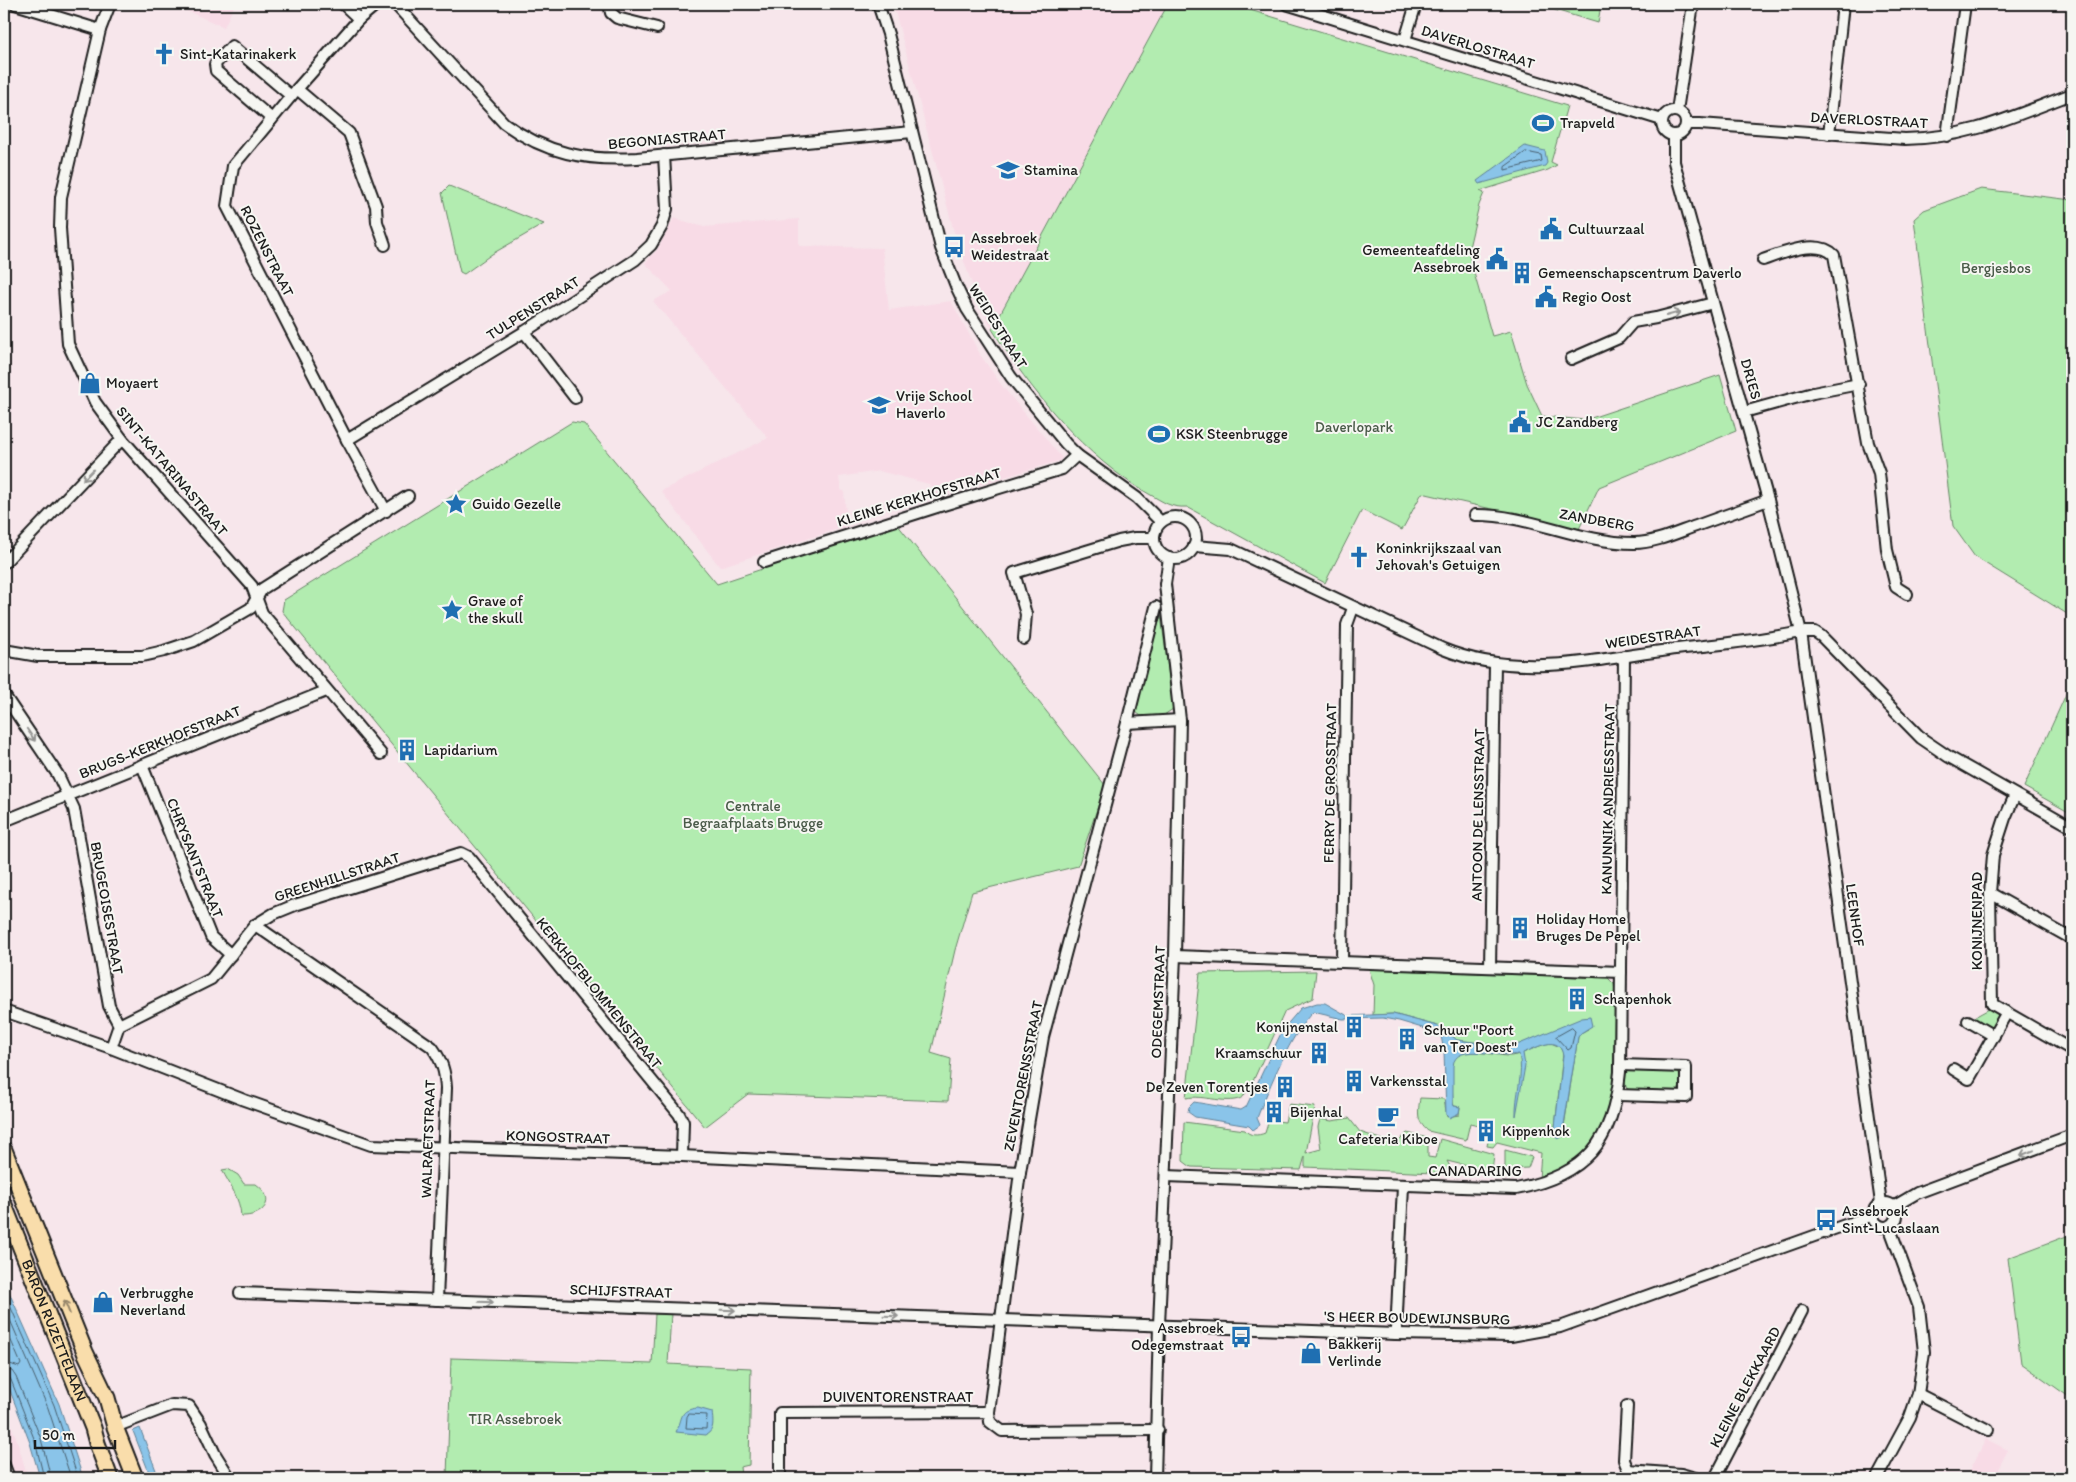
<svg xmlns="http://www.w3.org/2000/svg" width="2076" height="1482" viewBox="0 0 2076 1482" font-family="Itim,sans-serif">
<rect width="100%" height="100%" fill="#f7e6eb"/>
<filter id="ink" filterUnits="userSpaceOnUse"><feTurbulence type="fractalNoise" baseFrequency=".02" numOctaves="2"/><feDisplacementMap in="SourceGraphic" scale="10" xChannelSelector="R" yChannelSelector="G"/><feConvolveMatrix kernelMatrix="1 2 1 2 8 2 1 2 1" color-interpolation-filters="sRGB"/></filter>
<g filter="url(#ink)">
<g fill="#f8dbe6">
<polygon points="171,4 235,4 224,27"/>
<polygon points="893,4 1168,4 992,329 972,284 956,239"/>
<polygon points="674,218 704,227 799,219 799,246 882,248 889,310 951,301 981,356 1003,387 1062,458 1059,461 936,497 929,484 879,471 839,477 841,491 844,491 847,526 720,567 661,491 768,438 653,301 672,291 645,263 658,249"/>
<polygon points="4,1409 16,1437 28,1478 4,1478"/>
<polygon points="1986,1439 2008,1450 1998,1469 2018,1478 1966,1478"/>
</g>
<g fill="#b2ecb0" stroke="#678466">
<path d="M1168 4H1230L1567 106 1551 162 1557 165 1548 170 1480 191 1484 193 1479 205 1468 252 1492 336 1511 331 1527 384 1542 416 1585 420 1720 375 1736 431 1599 487 1579 529 1422 493 1402 530 1362 510 1325 583 1187 507C1170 508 1164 502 1149 494 1086 459 1030 390 992 329Z"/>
<polygon points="1535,4 1601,4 1598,23"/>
<polygon points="449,186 544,224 492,254 464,274 460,272 442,193"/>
<polygon points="1981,189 2072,200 2072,617 1975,557 1953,526 1914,219 1924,210"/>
<polygon points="572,422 584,424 717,584 897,524 1105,785 1078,866 972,892 955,950 931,1053 951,1059 948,1101 748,1094 705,1127 282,611 284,600"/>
<polygon points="1161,615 1173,709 1164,715 1141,716 1136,712 1135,706"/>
<polygon points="2072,681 2072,814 2024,787"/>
<path d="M1369 969 1608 978 1614 984 1615 992 1613 1089 1606 1120 1590 1149 1564 1167 1539 1179 1541 1153 1497 1142 1493 1147 1487 1146 1491 1128 1470 1123 1466 1140 1428 1131C1416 1121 1418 1112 1420 1098L1444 1099 1447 1117 1459 1115 1460 1107 1454 1106 1453 1103C1453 1092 1450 1071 1453 1061 1459 1044 1498 1057 1511 1056 1525 1054 1537 1045 1551 1043L1560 1047 1563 1053 1554 1136 1563 1133 1578 1037 1581 1033 1588 1029 1537 1038 1512 1047 1457 1040 1441 1027 1393 1014 1373 1015 1374 985Z"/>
<path d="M1316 971 1313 998 1285 1011 1253 1081 1243 1097C1229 1106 1203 1094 1186 1098L1200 973Z"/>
<polygon points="1989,1009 2000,1015 1992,1030 1971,1019"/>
<path d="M1628 1070 1673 1071 1679 1073 1681 1085 1678 1090 1674 1092 1628 1090C1624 1085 1623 1075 1628 1070Z"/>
<path d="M1289 1104 1315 1107 1306 1153 1321 1149 1318 1127 1320 1119 1332 1121 1349 1118 1360 1132 1396 1144 1407 1133 1428 1138V1157L1435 1158 1440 1139 1494 1154 1492 1172 1447 1161 1454 1174 1305 1167V1156L1301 1170 1191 1167 1183 1161 1184 1122 1245 1130C1249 1136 1258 1136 1265 1133L1269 1120 1285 1122Z"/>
<polygon points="1505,1150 1532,1157 1528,1168 1505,1169"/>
<path d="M228 1169 238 1175 244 1184H256C278 1200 263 1217 241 1216 240 1199 230 1185 222 1170Z"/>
<polygon points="2072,1234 2072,1399 2021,1363 2008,1258"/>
<polygon points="655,1314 671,1314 668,1364 751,1368 749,1465 740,1467 741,1476 704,1478 447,1477 451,1358 652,1364"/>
</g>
<g fill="#8ac4e9" stroke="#5e8197">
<polygon points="1525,146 1545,151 1547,163 1545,166 1479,184 1477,181"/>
<path d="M1317 1003H1325L1348 1016 1393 1014 1441 1027 1457 1040 1512 1047 1582 1018 1590 1017 1592 1026 1581 1033 1578 1037 1562 1137 1558 1139 1554 1136 1563 1056C1560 1033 1536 1048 1523 1053L1525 1066 1516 1116C1515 1095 1524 1075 1519 1054 1501 1059 1455 1041 1453 1066V1103L1454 1106 1460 1107 1459 1113 1449 1118 1446 1115 1444 1051 1441 1036 1432 1031 1399 1021 1383 1018 1343 1019 1313 1012C1291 1033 1269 1088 1257 1118L1260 1125 1253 1130 1249 1126 1195 1117 1188 1112 1189 1107 1194 1102 1241 1110 1246 1107 1283 1029 1301 1008Z"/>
<polygon points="4,1281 59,1404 83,1478 40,1478 30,1443 4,1375"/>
<path d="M698 1408 712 1412C713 1421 715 1430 706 1435L676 1432C684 1417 678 1410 698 1408Z"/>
<polygon points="140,1428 157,1473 150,1475 133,1431"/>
</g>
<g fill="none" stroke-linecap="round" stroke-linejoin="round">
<g stroke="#485f6e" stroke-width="1">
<polygon points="1526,152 1541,155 1542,161 1505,170 1505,167"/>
<polygon points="1572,1028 1575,1031 1571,1048 1568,1050 1556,1037"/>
<polyline points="4,1292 54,1405 78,1478"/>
<polyline points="4,1306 48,1408 71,1478"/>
<polyline points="4,1324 21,1364 19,1367 4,1362"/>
<polyline points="4,1369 12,1371 16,1377 41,1439 51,1478"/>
<polyline points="4,1376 8,1376 11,1380 35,1441 44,1478"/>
<polygon points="689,1414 707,1415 706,1429 686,1428 687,1417"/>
</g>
<g stroke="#1c1c1c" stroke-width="14">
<g id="minor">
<polyline points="15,4 100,30"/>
<polyline points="110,4 100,30 61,197 60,228 68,344 95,402 122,439 252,586 262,613 381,754"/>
<polyline points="343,4 359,19"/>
<polyline points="377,4 359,19 297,89 233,166 227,206 347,440 386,511"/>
<path d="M395 4 504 123C546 154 586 161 637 158L912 132"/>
<polyline points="609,4 611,13 617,18 657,28"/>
<polyline points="878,4 888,34 941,248 956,286 967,309 1011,377 1066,444 1077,455 1137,498 1161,522"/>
<polyline points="1286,4 1662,120"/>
<polyline points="1405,40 1416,4"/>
<polyline points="297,89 349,133 376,206 377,222 385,245"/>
<circle cx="1674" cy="123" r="12"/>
<polyline points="1677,111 1693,4"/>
<polyline points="272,119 216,71 215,64 232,46 291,96"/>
<path d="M1687 124H1700L1905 139C1969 138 2013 116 2072 94"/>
<polyline points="1829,134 1843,4"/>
<polyline points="1674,135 1674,162 1768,500 1801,632 1881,1203"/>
<polyline points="1947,136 1965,4"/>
<path d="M1763 260C1782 253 1818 238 1834 255L1868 443 1879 473 1887 550 1896 587 1907 594"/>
<polyline points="524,332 575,398"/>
<polyline points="1571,359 1619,338 1633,322 1656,318 1713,303"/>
<polyline points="1744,412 1813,393 1859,384"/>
<polyline points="347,440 524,332 635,260 651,245 662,226 667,209 664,155"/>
<path d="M1475 515C1529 514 1580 543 1634 543 1655 543 1676 533 1696 526 1720 517 1744 509 1768 500"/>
<circle cx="1175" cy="538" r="21"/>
<path d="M1194 546 1231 549 1443 649C1516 679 1593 660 1668 650 1712 645 1757 641 1801 632H1815L1821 636 1921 738 1949 757 2072 827"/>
<polyline points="764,562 940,506 1062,469 1077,455"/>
<polyline points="4,563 122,439"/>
<polyline points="1024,639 1026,614 1014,573 1119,541 1135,538 1154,538"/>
<polyline points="4,650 38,656 142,656 164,651 194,641 251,608 262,589 408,496"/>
<polyline points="4,695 58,775 74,809 109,1006 119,1025"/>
<polyline points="1127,723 1180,720"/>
<polyline points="142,765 211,937 231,955"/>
<polyline points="2015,795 2005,818 1993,855 1990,893 1992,1004 2072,1050"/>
<polyline points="4,821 326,691"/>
<polyline points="1990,893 2072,939"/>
<path d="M255 925 432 1047C442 1061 445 1071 446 1088L437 1300"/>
<polyline points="1175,956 1621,972"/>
<polyline points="1342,961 1347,625 1353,608"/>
<polyline points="1490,967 1495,664"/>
<polyline points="4,1011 111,1048 244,1100 371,1145 682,1156 1020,1172"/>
<polyline points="1968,1021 1994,1036"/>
<polyline points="111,1048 119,1025 211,979 255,925 273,914 295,905 461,853 469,857 679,1114 683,1122 682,1156"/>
<polyline points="1953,1069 1969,1079 2007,1012"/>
<polyline points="1618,1095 1686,1097 1686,1067 1620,1065"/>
<path d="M1166 1176 1516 1189C1586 1175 1613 1143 1620 1072L1624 656"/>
<circle cx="1885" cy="1215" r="12"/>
<polyline points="1893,1207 1917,1193 2072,1135"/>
<polyline points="240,1293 1396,1334 1511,1336 1560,1327 1873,1215"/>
<polyline points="1396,1334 1403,1186"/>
<polyline points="1918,1394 1988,1430"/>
<polyline points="1627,1406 1624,1460 1628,1470 1681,1474 1695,1478"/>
<polyline points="989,1412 1020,1172 1043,1037 1127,723 1156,607"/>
<polyline points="115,1427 172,1405 189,1406 201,1424 215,1454 230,1478"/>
<polyline points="4,1465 9,1478"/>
<polyline points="780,1478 780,1413 989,1412 990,1422 1002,1431 1158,1430"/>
<polyline points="1155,1478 1159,1325 1175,956 1180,720 1165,584 1169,558"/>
<polyline points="1715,1478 1802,1311"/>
<polyline points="1877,1478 1910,1417 1918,1394 1924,1352 1919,1307 1889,1226"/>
</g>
</g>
<g stroke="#1c1c1c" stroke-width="19">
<g id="primary">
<polyline points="4,1150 85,1352 107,1398 115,1427 135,1478"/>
<path id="s1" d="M4 1205 93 1428 97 1443 110 1478"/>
</g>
</g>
<use href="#minor" stroke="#f6f6f2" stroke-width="10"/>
<use href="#primary" stroke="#f9ddab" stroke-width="15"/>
</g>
<defs><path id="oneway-shaft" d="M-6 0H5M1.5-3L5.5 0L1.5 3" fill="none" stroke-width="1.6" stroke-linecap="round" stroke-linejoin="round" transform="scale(1.25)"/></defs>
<g stroke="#949492">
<use href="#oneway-shaft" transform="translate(1673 314) rotate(-15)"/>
<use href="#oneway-shaft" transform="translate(88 475) rotate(134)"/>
<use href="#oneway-shaft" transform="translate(31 735) rotate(56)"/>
<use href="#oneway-shaft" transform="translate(2027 1153) rotate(159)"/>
<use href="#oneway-shaft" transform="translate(486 1302) rotate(2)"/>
<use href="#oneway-shaft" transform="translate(728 1310) rotate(2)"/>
<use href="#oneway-shaft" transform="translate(891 1316) rotate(2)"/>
</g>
<use stroke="#96866b" href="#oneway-shaft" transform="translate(67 1307) rotate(-112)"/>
</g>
<defs>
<g id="church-bare" transform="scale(1.725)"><path d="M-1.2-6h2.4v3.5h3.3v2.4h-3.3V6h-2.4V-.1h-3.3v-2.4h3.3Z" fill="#1f6fb2" stroke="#f6f6f2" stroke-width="2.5" paint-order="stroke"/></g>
<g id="stadium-bare" transform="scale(1.725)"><path d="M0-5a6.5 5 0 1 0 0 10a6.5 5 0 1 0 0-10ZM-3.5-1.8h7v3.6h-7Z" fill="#1f6fb2" stroke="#f6f6f2" stroke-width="2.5" paint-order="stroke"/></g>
<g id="school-bare" transform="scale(1.725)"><path d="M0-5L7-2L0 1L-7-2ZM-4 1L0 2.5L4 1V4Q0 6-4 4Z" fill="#1f6fb2" stroke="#f6f6f2" stroke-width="2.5" paint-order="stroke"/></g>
<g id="civic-bare" transform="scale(1.725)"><path d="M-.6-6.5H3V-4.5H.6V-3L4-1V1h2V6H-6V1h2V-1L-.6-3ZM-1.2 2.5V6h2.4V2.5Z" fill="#1f6fb2" stroke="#f6f6f2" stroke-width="2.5" paint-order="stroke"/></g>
<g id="bus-bare" transform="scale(1.725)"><path d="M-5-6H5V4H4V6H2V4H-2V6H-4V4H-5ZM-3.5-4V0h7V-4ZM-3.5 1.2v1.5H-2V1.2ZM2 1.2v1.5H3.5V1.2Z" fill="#1f6fb2" stroke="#f6f6f2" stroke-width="2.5" paint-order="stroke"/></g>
<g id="building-bare" transform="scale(1.725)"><path d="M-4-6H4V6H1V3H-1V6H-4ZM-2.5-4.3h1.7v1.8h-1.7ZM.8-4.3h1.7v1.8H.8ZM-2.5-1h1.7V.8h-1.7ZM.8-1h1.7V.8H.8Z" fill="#1f6fb2" stroke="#f6f6f2" stroke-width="2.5" paint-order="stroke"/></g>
<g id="shop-bare" transform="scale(1.725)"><path d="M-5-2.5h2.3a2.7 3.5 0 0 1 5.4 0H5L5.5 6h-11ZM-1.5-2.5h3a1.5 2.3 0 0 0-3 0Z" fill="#1f6fb2" stroke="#f6f6f2" stroke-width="2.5" paint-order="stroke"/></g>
<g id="sight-bare" transform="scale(1.725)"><path d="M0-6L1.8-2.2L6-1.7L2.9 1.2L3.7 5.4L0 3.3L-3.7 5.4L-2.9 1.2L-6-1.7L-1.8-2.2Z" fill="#1f6fb2" stroke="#f6f6f2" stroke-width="2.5" paint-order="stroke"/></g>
<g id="cafe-bare" transform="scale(1.725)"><path d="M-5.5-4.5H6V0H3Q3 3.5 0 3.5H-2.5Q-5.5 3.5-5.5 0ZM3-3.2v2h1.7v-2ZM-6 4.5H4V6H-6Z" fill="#1f6fb2" stroke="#f6f6f2" stroke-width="2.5" paint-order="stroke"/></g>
</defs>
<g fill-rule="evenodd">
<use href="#church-bare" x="164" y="54"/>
<use href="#stadium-bare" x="1543" y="123"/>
<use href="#school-bare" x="1008" y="170"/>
<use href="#civic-bare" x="1551" y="229"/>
<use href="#bus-bare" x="954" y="247"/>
<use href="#civic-bare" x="1497" y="259"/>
<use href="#building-bare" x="1522" y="273"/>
<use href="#civic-bare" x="1546" y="297"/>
<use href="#shop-bare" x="90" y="383"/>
<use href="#school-bare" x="879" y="405"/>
<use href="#civic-bare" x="1520" y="422"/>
<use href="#stadium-bare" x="1159" y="434"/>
<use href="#sight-bare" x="456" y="504"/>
<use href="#church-bare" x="1359" y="557"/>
<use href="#sight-bare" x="452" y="610"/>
<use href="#building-bare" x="407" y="750"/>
<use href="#building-bare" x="1520" y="928"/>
<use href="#building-bare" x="1577" y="999"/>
<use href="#building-bare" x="1354" y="1027"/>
<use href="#building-bare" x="1407" y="1039"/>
<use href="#building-bare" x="1319" y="1053"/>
<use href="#building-bare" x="1354" y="1081"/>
<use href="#building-bare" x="1285" y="1087"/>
<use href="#building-bare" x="1274" y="1112"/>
<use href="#cafe-bare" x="1388" y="1116"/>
<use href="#building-bare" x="1486" y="1131"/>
<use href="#bus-bare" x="1826" y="1220"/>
<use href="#shop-bare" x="103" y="1302"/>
<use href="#bus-bare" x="1241" y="1337"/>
<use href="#shop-bare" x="1311" y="1353"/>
</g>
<g text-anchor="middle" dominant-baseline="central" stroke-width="4" stroke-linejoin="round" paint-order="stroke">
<g font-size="15" fill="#1c1c1c" stroke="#f6f6f2">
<text transform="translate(1478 47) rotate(17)">DAVERLOSTRAAT</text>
<text transform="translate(1869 120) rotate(3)">DAVERLOSTRAAT</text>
<text transform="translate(667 139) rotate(-5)">BEGONIASTRAAT</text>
<text transform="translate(267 251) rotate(63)">ROZENSTRAAT</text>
<text transform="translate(533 308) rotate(-32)">TULPENSTRAAT</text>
<text transform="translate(998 326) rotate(58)">WEIDESTRAAT</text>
<text transform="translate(1751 379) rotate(74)">DRIES</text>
<text transform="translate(172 471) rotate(50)">SINT-KATARINASTRAAT</text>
<text transform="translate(919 497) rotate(-17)">KLEINE KERKHOFSTRAAT</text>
<text transform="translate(1597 520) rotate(10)">ZANDBERG</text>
<text transform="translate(1653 637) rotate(-8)">WEIDESTRAAT</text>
<text transform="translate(160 742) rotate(-22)">BRUGS-KERKHOFSTRAAT</text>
<text transform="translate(1330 783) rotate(-89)">FERRY DE GROSSTRAAT</text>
<text transform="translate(1608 799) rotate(-89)">KANUNNIK ANDRIESSTRAAT</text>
<text transform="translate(1478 815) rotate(-89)">ANTOON DE LENSSTRAAT</text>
<text transform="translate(195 858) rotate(68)">CHRYSANTSTRAAT</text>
<text transform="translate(337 877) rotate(-18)">GREENHILLSTRAAT</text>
<text transform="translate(107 908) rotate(80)">BRUGEOISESTRAAT</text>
<text transform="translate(1855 915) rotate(82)">LEENHOF</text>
<text transform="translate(1977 921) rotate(-90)">KONIJNENPAD</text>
<text transform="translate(599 993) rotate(51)">KERKHOFBLOMMENSTRAAT</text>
<text transform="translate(1158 1002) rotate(-88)">ODEGEMSTRAAT</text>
<text transform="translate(1023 1076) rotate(-79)">ZEVENTORENSSTRAAT</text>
<text transform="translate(558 1137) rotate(2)">KONGOSTRAAT</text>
<text transform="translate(428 1139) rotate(-88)">WALRAETSTRAAT</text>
<text x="1475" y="1171">CANADARING</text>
<text transform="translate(621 1291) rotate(2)">SCHIJFSTRAAT</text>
<text transform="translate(1417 1318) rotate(1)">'S HEER BOUDEWIJNSBURG</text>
<text stroke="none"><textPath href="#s1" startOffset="135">BARON RUZETTELAAN</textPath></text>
<text transform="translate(1745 1387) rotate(-62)">KLEINE BLEKKAARD</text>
<text x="898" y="1397">DUIVENTORENSTRAAT</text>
</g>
<g font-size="15" fill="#1c1c1c" stroke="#f6f6f2" text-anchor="start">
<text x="180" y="54">Sint-Katarinakerk</text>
<text x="1560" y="123">Trapveld</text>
<text x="1024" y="170">Stamina</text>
<text x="1568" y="229">Cultuurzaal</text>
<text x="971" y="238">Assebroek<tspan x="971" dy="17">Weidestraat</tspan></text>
<text x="1480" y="250" text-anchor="end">Gemeenteafdeling<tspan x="1480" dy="17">Assebroek</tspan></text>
<text x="1538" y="273">Gemeenschapscentrum Daverlo</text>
<text x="1562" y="297">Regio Oost</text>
<text x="106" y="383">Moyaert</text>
<text x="896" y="396">Vrije School<tspan x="896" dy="17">Haverlo</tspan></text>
<text x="1536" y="422">JC Zandberg</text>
<text x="1176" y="434">KSK Steenbrugge</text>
<text x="472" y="504">Guido Gezelle</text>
<text x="1376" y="548">Koninkrijkszaal van<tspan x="1376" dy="17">Jehovah's Getuigen</tspan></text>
<text x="468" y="601">Grave of<tspan x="468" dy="17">the skull</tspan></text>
<text x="424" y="750">Lapidarium</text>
<text x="1536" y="919">Holiday Home<tspan x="1536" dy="17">Bruges De Pepel</tspan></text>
<text x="1594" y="999">Schapenhok</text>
<text x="1338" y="1027" text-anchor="end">Konijnenstal</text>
<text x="1424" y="1030">Schuur "Poort<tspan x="1424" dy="17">van Ter Doest"</tspan></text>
<text x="1302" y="1053" text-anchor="end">Kraamschuur</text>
<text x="1370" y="1081">Varkensstal</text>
<text x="1268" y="1087" text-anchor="end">De Zeven Torentjes</text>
<text x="1290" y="1112">Bijenhal</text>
<text x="1502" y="1131">Kippenhok</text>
<text x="1388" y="1139" text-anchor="middle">Cafeteria Kiboe</text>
<text x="1842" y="1211">Assebroek<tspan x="1842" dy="17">Sint-Lucaslaan</tspan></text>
<text x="120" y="1293">Verbrugghe<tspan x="120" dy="17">Neverland</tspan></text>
<text x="1224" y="1328" text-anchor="end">Assebroek<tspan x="1224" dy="17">Odegemstraat</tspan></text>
<text x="1328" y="1344">Bakkerij<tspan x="1328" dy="17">Verlinde</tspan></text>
</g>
<g font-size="15" fill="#495a48" stroke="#f6f6f2">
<text x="1996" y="268">Bergjesbos</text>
<text x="1354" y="427">Daverlopark</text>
<text x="753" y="806">Centrale<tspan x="753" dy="17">Begraafplaats Brugge</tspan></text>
<text x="515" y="1419">TIR Assebroek</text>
</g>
</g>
<rect width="2076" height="1482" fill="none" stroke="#f6f6f2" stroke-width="20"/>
<rect x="10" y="10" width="2056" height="1462" fill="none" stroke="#1c1c1c" stroke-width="2" filter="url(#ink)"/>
<path d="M35 1440v8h80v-8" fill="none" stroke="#1c1c1c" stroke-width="2.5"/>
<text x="42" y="1440" font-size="15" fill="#1c1c1c" stroke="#f6f6f2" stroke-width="4" paint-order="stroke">50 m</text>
</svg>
